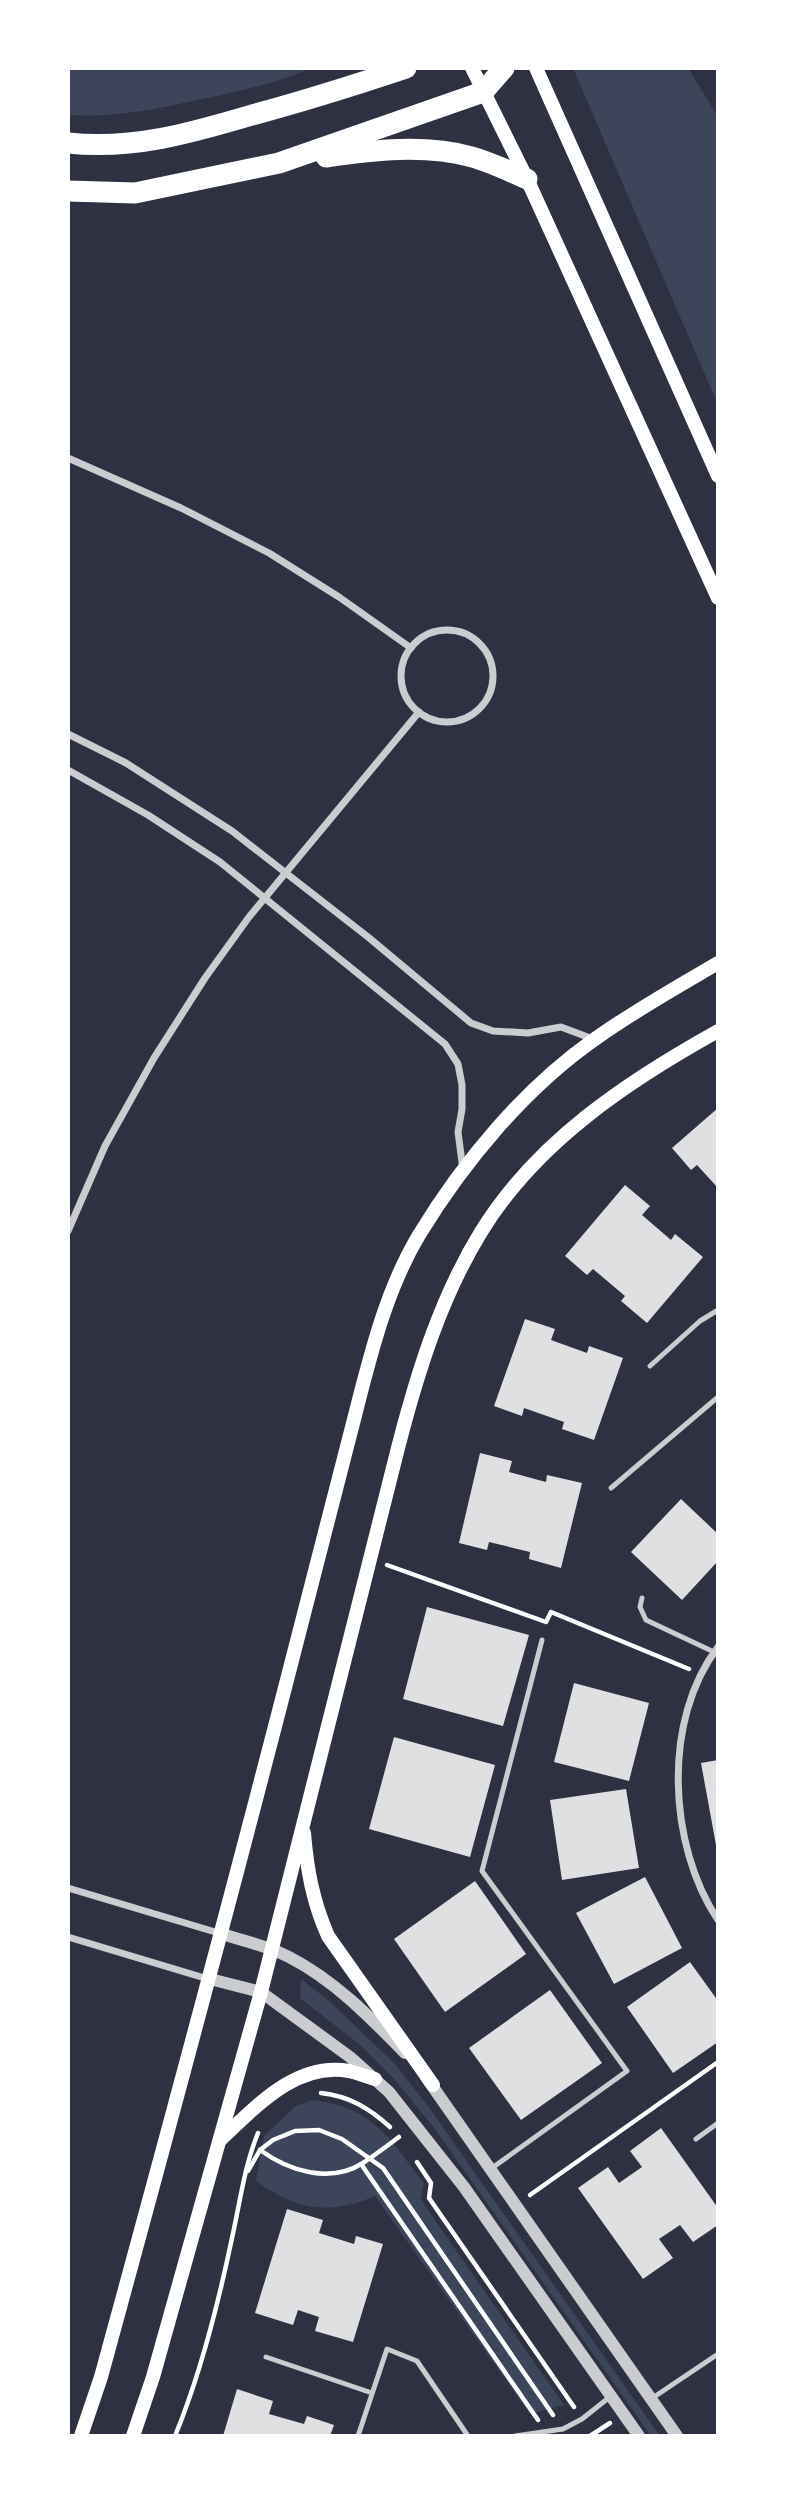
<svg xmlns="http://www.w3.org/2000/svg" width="786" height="2504" viewBox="0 0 786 2504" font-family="'Fira Sans Condensed',sans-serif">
<rect width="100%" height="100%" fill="#2d3142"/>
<g fill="#3c4559">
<path d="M68 68H310C279 83 246 89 212 97 165 107 116 119 68 115Z"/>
<polygon points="573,68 688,68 718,117 718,405"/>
<polygon points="301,1979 328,2000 394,2063 428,2106 660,2436 651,2436 434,2128 395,2080 360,2045 300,1998"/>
<path d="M312 2100C373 2107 389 2138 424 2183L421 2200 564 2405 530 2414 375 2196C329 2216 296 2210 256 2181L264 2136 296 2106Z"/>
</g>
<g fill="#e0e0e3">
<polygon points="718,1108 718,1188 697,1165 691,1170 672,1148"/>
<polygon points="625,1185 650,1206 642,1215 671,1240 675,1234 703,1257 647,1323 621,1301 625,1296 593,1269 587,1275 565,1256"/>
<polygon points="525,1319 555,1329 551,1340 587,1353 589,1346 623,1358 594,1440 562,1429 564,1422 524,1408 522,1416 494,1406"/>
<polygon points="480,1453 512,1461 509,1472 546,1482 547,1475 582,1483 561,1568 529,1559 530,1552 489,1542 487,1550 459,1543"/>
<polygon points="681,1499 718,1534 718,1561 682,1600 631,1552"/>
<polygon points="427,1607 529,1635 503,1726 403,1699"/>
<polygon points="574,1683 649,1703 629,1781 554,1762"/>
<polygon points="394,1737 495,1765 470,1857 369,1829"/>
<polygon points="718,1760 718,1845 716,1845 701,1763"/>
<polygon points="626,1789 639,1868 562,1880 550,1800"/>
<polygon points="645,1877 682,1948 614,1984 576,1913"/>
<polygon points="475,1881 526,1954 445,2012 394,1939"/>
<polygon points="690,1962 718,2001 718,2042 673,2073 627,2007"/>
<polygon points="550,1990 602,2063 521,2120 469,2048"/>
<polygon points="661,2128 718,2208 718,2225 693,2242 680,2225 659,2239 673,2258 643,2279 578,2188 608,2167 619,2183 642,2167 630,2151"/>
<polygon points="287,2209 323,2220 319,2233 354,2244 356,2236 383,2244 353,2342 315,2331 319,2317 298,2310 293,2325 255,2313"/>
<polygon points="237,2389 273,2401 269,2414 304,2424 307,2416 334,2425 330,2436 223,2436"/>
</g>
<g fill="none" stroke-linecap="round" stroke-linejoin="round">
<g stroke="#fff" stroke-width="4.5">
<polyline points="387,1565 546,1622 551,1612 689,1669"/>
<path d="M321 2093C349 2096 369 2108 390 2127"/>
<path d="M260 2150C289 2171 330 2184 363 2163 375 2155 387 2146 399 2137"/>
<polyline points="417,2162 431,2183 429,2198 574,2407"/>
<polyline points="361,2164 538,2420"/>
<polyline points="248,2171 260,2150 273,2140 295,2131 319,2130 342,2139 383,2168 553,2415"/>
<polyline points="530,2195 718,2062"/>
<path d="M175 2436C201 2373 218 2305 232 2238 240 2203 244 2167 258 2133"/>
<polyline points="590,2436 610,2423"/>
</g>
<g stroke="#caccd0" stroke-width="5">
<polyline points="650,1366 700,1321 718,1310"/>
<polyline points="611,1488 718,1397"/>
<polyline points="642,1598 640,1607 646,1620 714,1652"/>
<polyline points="696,2139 718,2123"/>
<polyline points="492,2168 627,2071 482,1871 542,1640"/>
<polyline points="266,2357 372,2393"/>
<polyline points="651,2399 718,2354"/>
<polyline points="358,2436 387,2349 417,2361 468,2436"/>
<polyline points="515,2436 563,2429 582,2419 611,2396"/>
</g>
<g stroke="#caccd0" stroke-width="7">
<polyline points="68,458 181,508 269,553 339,597 411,648"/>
<circle cx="447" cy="676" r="46"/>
<polyline points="68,734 126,763 232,831 368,937 471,1023 493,1031 528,1033 561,1027 593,1039"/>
<polyline points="68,770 148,815 220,862 445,1044 458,1064 462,1085 462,1109 458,1132 463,1170"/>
<polyline points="68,1231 105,1146 154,1058 205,978 249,917 419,712"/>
<path d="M718 1647C662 1720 668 1845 718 1920"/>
<polyline points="68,1888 222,1934"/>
<polyline points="68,1937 208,1979"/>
</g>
<g stroke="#caccd0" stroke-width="12">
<path d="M222 1934C244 1941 268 1946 289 1957 334 1980 370 2017 405 2053"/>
<polyline points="210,1979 261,1992 350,2057 389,2092 464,2187 639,2436"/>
<polyline points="426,2077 677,2436"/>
</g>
<g stroke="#fff" stroke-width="14">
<polyline points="472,68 527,179 718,598"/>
<polyline points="536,68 718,476"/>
<path d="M304 1833C307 1870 313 1902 328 1936L433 2085"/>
<path d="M220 2140C255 2108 296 2061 349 2071 358 2073 367 2077 375 2079"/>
<path d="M81 2436 101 2377C168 2132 234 1887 297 1641 315 1571 333 1501 351 1431 368 1365 384 1293 419 1235 464 1161 525 1088 595 1039 634 1011 677 987 718 963"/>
<path d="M133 2436 153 2377 261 1992 399 1444C418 1371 441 1297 481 1232 536 1142 628 1081 718 1031"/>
</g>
<g stroke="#fff" stroke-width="21">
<path d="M68 143C133 150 191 133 252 115 304 101 355 85 406 68"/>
<path d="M326 157C373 150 425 144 472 157 490 162 509 171 527 179"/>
<polyline points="68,191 135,193 279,163 483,92 504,68"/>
</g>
</g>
<rect width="786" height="2504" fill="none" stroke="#ffffff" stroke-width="140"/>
</svg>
